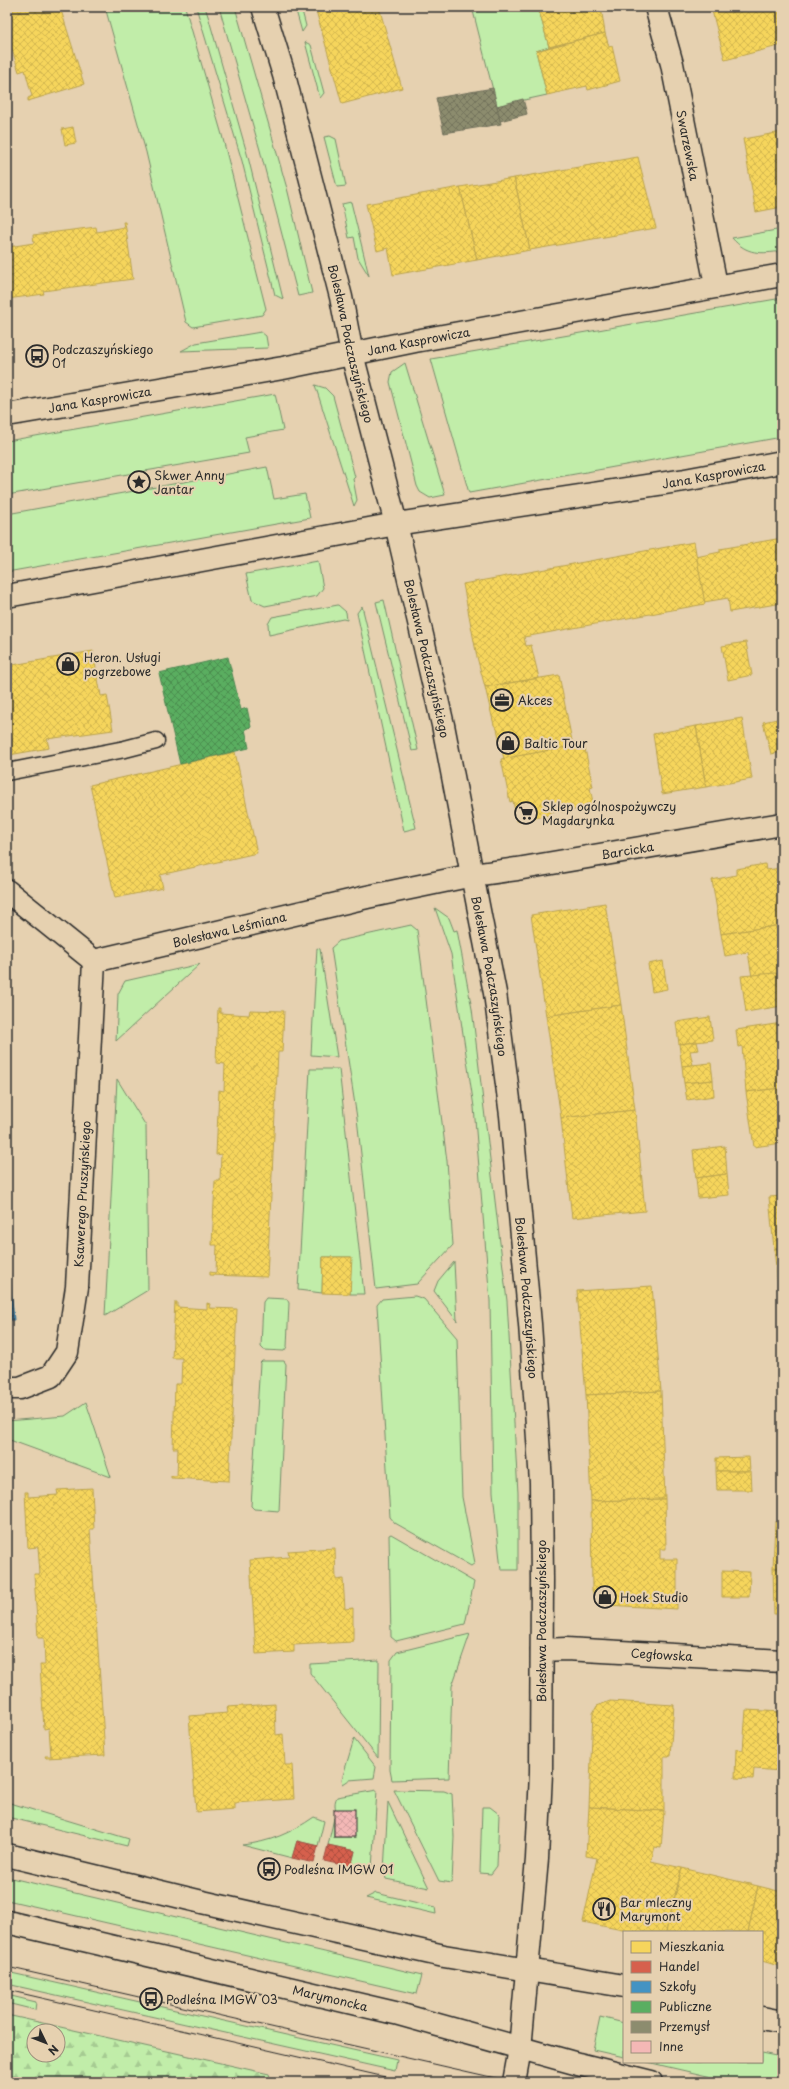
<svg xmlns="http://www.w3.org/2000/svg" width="789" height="2089" viewBox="0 0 789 2089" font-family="'Playpen Sans',sans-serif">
<defs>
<pattern id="forest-firs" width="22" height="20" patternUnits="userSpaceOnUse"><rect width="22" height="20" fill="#c1eda9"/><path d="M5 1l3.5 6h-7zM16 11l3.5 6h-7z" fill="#a6cb92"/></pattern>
<pattern id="homes-cross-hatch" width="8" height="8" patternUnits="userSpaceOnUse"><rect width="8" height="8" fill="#f6d55c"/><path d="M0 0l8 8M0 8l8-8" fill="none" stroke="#d3b750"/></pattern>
<pattern id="shops-cross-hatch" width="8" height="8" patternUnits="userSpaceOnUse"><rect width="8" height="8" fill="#d6604d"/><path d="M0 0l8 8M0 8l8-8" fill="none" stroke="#ae4f40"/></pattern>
<pattern id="schools-cross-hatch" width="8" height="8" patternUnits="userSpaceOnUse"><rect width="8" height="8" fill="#4393c3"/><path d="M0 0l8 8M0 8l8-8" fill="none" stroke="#38789f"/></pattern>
<pattern id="public-cross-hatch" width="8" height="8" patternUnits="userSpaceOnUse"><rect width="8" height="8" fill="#5aae61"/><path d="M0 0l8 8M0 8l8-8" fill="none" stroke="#4b8e50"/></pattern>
<pattern id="industry-cross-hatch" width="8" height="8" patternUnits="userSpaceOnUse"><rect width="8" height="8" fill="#8c8c6e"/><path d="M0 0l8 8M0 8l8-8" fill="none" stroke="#73735b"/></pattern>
<pattern id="building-cross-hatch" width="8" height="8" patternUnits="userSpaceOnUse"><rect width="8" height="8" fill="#f4b8b6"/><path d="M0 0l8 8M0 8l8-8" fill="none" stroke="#d19e9d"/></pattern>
</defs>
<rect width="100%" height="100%" fill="#e6d1b0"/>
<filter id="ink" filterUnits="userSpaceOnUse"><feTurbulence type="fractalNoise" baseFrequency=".025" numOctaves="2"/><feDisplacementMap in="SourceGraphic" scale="8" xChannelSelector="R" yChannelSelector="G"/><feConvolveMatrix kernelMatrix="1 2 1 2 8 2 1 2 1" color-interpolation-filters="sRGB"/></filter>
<g filter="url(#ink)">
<g fill="#c1eda9" stroke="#768c6a">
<polygon points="105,7 185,7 222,135 266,309 262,315 193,327 186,322 146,152"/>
<polygon points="196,7 205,7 208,16 248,157 283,299 275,295 242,161"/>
<polygon points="219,7 235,7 288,192 312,293 298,296 260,150"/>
<polygon points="295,7 301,7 306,26 302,32"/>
<polygon points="472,7 538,7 549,47 536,51 547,95 497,106"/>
<polygon points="305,42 311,45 324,93 320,98"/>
<polygon points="330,136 336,139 346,186 337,187 324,137"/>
<polygon points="351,202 369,276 358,258 354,237 349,238 342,204"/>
<path d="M782 229V251C761 254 747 255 732 238Z"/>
<polygon points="782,298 782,437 469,493 431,359"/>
<polygon points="261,332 266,336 268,348 181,351 196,343"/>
<polygon points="405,363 445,495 430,498 420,492 417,486 390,382 392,372"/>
<polygon points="315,385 325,388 333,396 355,477 353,479 357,500 354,506"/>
<polygon points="275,394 283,430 245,437 249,453 7,495 7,441"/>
<polygon points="267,467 274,499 305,494 310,518 7,572 7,514"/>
<polygon points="318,561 323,588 317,596 265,606 252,600 246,574"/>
<polygon points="384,600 418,750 412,751 376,602"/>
<polygon points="338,605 346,612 347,620 343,619 269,635 268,624 272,617"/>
<polygon points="362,606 416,828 404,831 357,613"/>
<polygon points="435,908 449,918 454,931 457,930 472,1009 507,1301 518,1493 518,1570 501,1570 493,1492 490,1301 474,1107 451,954"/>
<polygon points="411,925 417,930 447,1161 453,1245 417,1284 376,1289 357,1118 331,948 339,941"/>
<polygon points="317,948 320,949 337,1057 311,1055"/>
<polygon points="200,964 116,1041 118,994 125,981"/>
<polygon points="310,1069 339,1069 364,1294 350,1294 351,1257 323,1257 322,1293 298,1290"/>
<polygon points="117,1079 146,1126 148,1290 105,1316"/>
<polygon points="454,1262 457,1321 434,1291 438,1281"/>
<polygon points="415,1296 424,1299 457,1338 462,1497 475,1563 471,1566 395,1523 390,1517 377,1305 382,1299"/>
<polygon points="266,1298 287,1299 289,1303 287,1347 284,1351 264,1350 261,1347 263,1302"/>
<polygon points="262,1361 284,1361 286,1364 279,1511 254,1509 251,1506 260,1363"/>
<polygon points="86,1402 111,1477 7,1439 7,1421 65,1416"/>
<polygon points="391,1534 474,1582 465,1624 396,1641 391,1637 389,1535"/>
<polygon points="470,1634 452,1686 449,1778 392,1780 390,1770 391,1660 397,1652"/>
<polygon points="379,1660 378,1758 310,1673 310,1664"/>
<polygon points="354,1739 376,1767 374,1778 349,1780 343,1784 342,1779"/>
<path d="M377 1790 372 1869 365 1874 351 1867 355 1851 328 1845 334 1818V1837H355C347 1826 329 1811 337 1797Z"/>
<polygon points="394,1790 444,1791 452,1794 454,1837 452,1883 439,1881"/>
<polygon points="7,1802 129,1839 127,1846 7,1817"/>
<polygon points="388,1802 429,1888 386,1879 384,1871"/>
<polygon points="482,1807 490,1807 499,1814 497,1866 491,1874 480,1873"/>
<path d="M314 1817 324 1821 318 1846 297 1841 292 1858 242 1845C270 1842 291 1833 314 1817Z"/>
<polygon points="7,1877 422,1975 417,1994 7,1900"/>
<polygon points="376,1893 435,1907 436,1914 366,1898"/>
<polygon points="7,1972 397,2060 395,2071 7,1984"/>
<polygon points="7,1995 36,2002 35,2010 7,2003"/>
<polygon points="600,2017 624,2023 624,2057 593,2050"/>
<polygon points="762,2053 782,2057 782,2082 733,2082 647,2062 762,2062"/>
</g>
<path fill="url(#forest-firs)" stroke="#768c6a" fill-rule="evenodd" d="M7 2015 269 2074 272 2082H42L7 2074ZM34 2031H58V2055H34Z"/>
<g fill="url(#homes-cross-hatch)" stroke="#b9a24d">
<polygon points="7,7 60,7 84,84 28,101 28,98 32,96 25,70 19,72 7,33"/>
<polygon points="315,7 379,7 402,88 342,104"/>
<polygon points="538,7 601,7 605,33 549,47"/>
<polygon points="711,7 782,7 782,45 725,60"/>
<polygon points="605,33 609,47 612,46 620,81 588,90 587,86 547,95 536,51"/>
<polygon points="73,127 76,143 65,145 62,129"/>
<polygon points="782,132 782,207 756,212 743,139"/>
<polygon points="638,157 656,228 530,250 514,178"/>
<polygon points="514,178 530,250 477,260 460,187"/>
<polygon points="460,187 477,260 393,275 388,248 377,251 366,204"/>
<polygon points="123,222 125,222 133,279 43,291 44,294 7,299 7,242 8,247 34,243 33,235 96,227 97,232 124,227"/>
<polygon points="782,538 782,603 730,612 728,598 704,602 696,557 720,552 720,549"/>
<polygon points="694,542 705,604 524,637 526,646 531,645 539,678 485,687 477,657 463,584"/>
<polygon points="746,642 752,675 728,680 722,646"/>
<polygon points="93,651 101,696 107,695 113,730 47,739 49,748 9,755 8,752 13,752 7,716 7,666"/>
<polygon points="559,675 573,746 504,759 497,729 494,725 485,687"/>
<polygon points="742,718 752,779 706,787 696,726"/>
<polygon points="782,718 782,752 771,754 763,722"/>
<polygon points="696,726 706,787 662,794 653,734"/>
<polygon points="584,744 593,787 590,788 594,807 562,812 560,810 550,812 550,815 517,821 513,801 510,802 501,759"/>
<polygon points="235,752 257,853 160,875 163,888 115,898 90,785"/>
<polygon points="765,864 766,870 782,868 782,925 721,934 712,880 736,875 736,869"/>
<polygon points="605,903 621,1005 546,1016 531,915"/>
<polygon points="782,925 782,973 752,977 748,952 725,956 721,934"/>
<polygon points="663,961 667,989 652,992 648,964"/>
<polygon points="775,973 777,974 782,1006 746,1012 741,976"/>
<polygon points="621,1005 635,1110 561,1118 546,1016"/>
<polygon points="218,1008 220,1008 220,1013 249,1015 250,1010 284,1011 282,1052 278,1052 267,1277 210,1275 210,1272 216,1273 217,1245 212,1245 215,1181 220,1181 221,1154 216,1155 219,1090 224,1091 225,1064 216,1063"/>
<polygon points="710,1017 713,1040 679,1044 676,1022"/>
<polygon points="782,1023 782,1088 746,1092 742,1046 738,1047 736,1030"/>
<polygon points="697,1042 699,1050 690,1051 693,1065 682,1066 679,1044"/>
<polygon points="711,1063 713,1080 684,1083 682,1066"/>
<polygon points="713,1080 714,1096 687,1100 684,1083"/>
<polygon points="782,1088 782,1143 754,1147 746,1092"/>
<polygon points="635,1110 645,1211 572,1218 561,1118"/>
<polygon points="725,1146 727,1174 696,1178 693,1150"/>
<polygon points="727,1174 729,1195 698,1198 696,1178"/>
<polygon points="782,1196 782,1248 774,1249 769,1197"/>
<polygon points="782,1248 782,1304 780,1304 774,1249"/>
<polygon points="323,1257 352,1257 350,1294 322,1293"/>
<polygon points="652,1286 661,1391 586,1395 577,1291"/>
<polygon points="175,1302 177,1302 177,1307 207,1309 207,1303 210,1304 209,1308 237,1309 229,1481 171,1478 171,1476 177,1476 178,1448 173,1448 175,1384 181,1384 182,1358 172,1358"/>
<polygon points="661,1391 665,1499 591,1501 586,1395"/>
<polygon points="749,1457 750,1471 716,1471 716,1458"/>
<polygon points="716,1471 751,1471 752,1490 717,1490"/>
<polygon points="92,1488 94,1529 90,1529 105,1755 46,1758 45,1756 51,1756 49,1728 44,1729 40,1665 45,1665 44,1638 38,1638 34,1574 40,1574 38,1547 28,1548 25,1492 28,1492 28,1497 58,1495 57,1490"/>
<polygon points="665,1499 666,1549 660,1549 660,1559 677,1559 677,1609 607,1605 599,1602 594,1596 592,1590 591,1501"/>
<polygon points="775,1522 782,1522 782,1568 773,1568"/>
<polygon points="335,1548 336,1580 343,1579 345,1609 353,1608 353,1642 294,1645 294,1652 256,1654 250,1560 289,1557 288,1551"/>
<polygon points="773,1568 782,1568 782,1614 774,1614"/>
<polygon points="722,1571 750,1572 749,1597 722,1597"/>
<polygon points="610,1701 674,1705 670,1756 664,1756 664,1811 589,1807 593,1713 597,1706"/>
<polygon points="275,1704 276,1735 283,1734 285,1765 292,1765 294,1799 235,1803 235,1809 196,1812 189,1716 228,1713 227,1707"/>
<polygon points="746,1710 782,1712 782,1771 754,1769 753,1779 735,1778 736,1749 743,1750"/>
<polygon points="589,1807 664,1811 661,1848 655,1847 651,1861 682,1868 666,1932 632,1932 583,1922 597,1858 586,1856"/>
<polygon points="682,1868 758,1886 748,1932 666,1932"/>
<polygon points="758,1886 782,1892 782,1967 762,1961 762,1932 748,1932"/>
</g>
<g fill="url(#shops-cross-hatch)" stroke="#a35043">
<polygon points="297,1841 318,1846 314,1863 292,1858"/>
<polygon points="328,1845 355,1851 351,1867 324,1861"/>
</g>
<polygon fill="url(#schools-cross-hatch)" stroke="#3c7495" points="7,1247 14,1320 7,1320"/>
<polygon fill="url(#public-cross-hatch)" stroke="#4c8751" points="228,657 241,710 247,708 251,727 245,729 249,748 180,764 159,673"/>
<g fill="url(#industry-cross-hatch)" stroke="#6f6f5a">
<polygon points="493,88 501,124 444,133 436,98"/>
<polygon points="523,99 527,114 500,121 497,106"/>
</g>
<rect fill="url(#building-cross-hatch)" stroke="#2b2b2b" x="334" y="1809" width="21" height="28"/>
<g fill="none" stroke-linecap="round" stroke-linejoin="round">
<g stroke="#2b2b2b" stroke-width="19">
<polyline id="service" points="7,772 125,749 156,741"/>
</g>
<g stroke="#2b2b2b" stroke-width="25">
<g id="minor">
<path id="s1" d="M656 7 672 64 716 285"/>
<polyline points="7,891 94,961"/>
<path id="s2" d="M94 961 367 897 473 875 517 869 782 824"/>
<path id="s3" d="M7 1388H20L51 1376 67 1352 77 1287 94 961"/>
<path id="s4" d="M542 1650 566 1649 782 1661"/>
</g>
</g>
<g stroke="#2b2b2b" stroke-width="25">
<g id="tertiary">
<path id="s5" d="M263 7 284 75 341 297 352 354 396 524 443 725 495 993 511 1115 530 1324 541 1482 542 1580 541 1773 537 1859 520 2049 514 2082"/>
<path id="s6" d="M7 415 283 368 415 341 782 275"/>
<path id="s7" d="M7 596 396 524 685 480 782 462"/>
</g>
</g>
<g stroke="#2b2b2b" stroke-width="25">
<g id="secondary">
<polyline points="7,1855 202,1902 444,1956 624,1986"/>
<path id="s8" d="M7 1922 395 2013 578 2064 651 2082"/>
<polyline points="762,2018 782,2022"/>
</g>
</g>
<use href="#service" stroke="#e6d1b0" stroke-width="16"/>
<use href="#minor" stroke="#e6d1b0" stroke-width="22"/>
<use href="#tertiary" stroke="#e6d1b0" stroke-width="22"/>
<use href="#secondary" stroke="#e6d1b0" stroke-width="22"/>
<g stroke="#2b2b2b" stroke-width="1">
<polyline points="7,1967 513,2082"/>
<polyline points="7,1990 407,2082"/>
</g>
</g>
</g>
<defs>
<g id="bus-ring" transform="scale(1.15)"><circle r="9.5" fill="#e6d1b0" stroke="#2b2b2b" stroke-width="1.5"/><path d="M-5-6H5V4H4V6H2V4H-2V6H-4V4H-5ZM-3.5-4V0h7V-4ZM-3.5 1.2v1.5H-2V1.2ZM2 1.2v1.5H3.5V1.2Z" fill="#2b2b2b"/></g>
<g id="sight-ring" transform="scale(1.15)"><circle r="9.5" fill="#e6d1b0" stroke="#2b2b2b" stroke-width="1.5"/><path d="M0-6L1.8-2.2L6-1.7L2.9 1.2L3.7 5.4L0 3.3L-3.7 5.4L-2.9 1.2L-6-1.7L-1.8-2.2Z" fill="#2b2b2b"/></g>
<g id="shop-ring" transform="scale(1.15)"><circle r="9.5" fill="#e6d1b0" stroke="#2b2b2b" stroke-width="1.5"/><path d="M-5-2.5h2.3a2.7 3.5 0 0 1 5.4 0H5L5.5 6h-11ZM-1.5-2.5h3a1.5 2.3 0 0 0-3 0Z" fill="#2b2b2b"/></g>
<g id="office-ring" transform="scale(1.15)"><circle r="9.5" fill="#e6d1b0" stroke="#2b2b2b" stroke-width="1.5"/><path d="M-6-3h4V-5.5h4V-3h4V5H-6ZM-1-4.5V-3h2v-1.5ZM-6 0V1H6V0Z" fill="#2b2b2b"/></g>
<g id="supermarket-ring" transform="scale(1.15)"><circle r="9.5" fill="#e6d1b0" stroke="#2b2b2b" stroke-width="1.5"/><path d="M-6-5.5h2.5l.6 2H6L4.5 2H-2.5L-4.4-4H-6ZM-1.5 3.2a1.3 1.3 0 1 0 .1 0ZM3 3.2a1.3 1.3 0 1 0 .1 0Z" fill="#2b2b2b"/></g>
<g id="restaurant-ring" transform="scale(1.15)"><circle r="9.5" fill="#e6d1b0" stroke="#2b2b2b" stroke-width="1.5"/><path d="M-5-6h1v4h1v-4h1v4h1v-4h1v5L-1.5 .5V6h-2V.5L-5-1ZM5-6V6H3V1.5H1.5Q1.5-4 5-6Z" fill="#2b2b2b"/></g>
</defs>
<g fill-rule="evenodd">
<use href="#bus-ring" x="37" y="356"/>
<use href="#sight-ring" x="139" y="482"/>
<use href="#shop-ring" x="68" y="664"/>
<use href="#office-ring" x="502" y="700"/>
<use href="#shop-ring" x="508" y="743"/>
<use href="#supermarket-ring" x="526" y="813"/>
<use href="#shop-ring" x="605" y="1597"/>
<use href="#bus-ring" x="269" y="1869"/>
<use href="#restaurant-ring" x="604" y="1909"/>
<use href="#bus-ring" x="151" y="1999"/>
</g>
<g text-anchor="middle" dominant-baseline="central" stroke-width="4" stroke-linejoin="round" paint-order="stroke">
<g font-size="12" fill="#2b2b2b" stroke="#e6d1b0">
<text stroke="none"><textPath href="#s1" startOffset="142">Swarzewska</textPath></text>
<text stroke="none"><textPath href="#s6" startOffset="418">Jana Kasprowicza</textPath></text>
<text stroke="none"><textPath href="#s5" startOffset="348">Bolesława Podczaszyńskiego</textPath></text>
<text stroke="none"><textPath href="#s6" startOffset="94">Jana Kasprowicza</textPath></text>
<text stroke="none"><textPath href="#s7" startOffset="717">Jana Kasprowicza</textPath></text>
<text stroke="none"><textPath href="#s5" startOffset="672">Bolesława Podczaszyńskiego</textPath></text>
<text stroke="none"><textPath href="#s2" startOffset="545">Barcicka</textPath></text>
<text stroke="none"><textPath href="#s2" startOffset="139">Bolesława Leśmiana</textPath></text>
<text stroke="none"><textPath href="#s5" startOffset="996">Bolesława Podczaszyńskiego</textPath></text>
<text stroke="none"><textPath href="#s3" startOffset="234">Ksawerego Pruszyńskiego</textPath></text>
<text stroke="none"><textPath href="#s5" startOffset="1320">Bolesława Podczaszyńskiego</textPath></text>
<text transform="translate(541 1621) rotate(-90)">Bolesława Podczaszyńskiego</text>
<text stroke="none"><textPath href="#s4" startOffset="120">Cegłowska</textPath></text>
<text stroke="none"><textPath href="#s8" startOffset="332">Marymoncka</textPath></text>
</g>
<g font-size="12" fill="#2b2b2b" stroke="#e6d1b0" text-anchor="start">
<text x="52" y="349">Podczaszyńskiego<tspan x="52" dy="14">01</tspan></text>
<text x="154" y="475">Skwer Anny<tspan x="154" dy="14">Jantar</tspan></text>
<text x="84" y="657">Heron. Usługi<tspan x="84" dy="14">pogrzebowe</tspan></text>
<text x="518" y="700">Akces</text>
<text x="524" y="743">Baltic Tour</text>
<text x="542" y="806">Sklep ogólnospożywczy<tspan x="542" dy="14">Magdarynka</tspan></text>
<text x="620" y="1597">Hoek Studio</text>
<text x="284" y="1869">Podleśna IMGW 01</text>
<text x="620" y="1902">Bar mleczny<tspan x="620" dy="14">Marymont</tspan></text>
<text x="166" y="1999">Podleśna IMGW 03</text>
</g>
</g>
<rect width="789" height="2089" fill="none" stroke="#e6d1b0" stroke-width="24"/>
<rect x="12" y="12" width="765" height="2065" fill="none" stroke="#2b2b2b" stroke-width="1.5" filter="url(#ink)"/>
<rect x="623" y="1931" width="140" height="132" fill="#e6d1b0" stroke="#9b8f7b"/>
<rect x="631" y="1941" width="20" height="12" fill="#f6d55c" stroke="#9b8f7b"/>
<text x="659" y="1951" font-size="12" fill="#2b2b2b">Mieszkania</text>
<rect x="631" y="1961" width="20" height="12" fill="#d6604d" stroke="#9b8f7b"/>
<text x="659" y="1971" font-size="12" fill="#2b2b2b">Handel</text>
<rect x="631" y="1981" width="20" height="12" fill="#4393c3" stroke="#9b8f7b"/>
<text x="659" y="1991" font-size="12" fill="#2b2b2b">Szkoły</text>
<rect x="631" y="2001" width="20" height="12" fill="#5aae61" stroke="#9b8f7b"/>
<text x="659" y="2011" font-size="12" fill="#2b2b2b">Publiczne</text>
<rect x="631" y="2021" width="20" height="12" fill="#8c8c6e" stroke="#9b8f7b"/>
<text x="659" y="2031" font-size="12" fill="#2b2b2b">Przemysł</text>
<rect x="631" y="2041" width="20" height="12" fill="#f4b8b6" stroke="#9b8f7b"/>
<text x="659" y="2051" font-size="12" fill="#2b2b2b">Inne</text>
<g transform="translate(46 2043) rotate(133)"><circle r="19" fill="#e6d1b0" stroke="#9b8f7b"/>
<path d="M0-3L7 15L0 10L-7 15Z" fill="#2b2b2b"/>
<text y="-6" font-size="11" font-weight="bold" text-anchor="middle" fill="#2b2b2b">N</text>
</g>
</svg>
